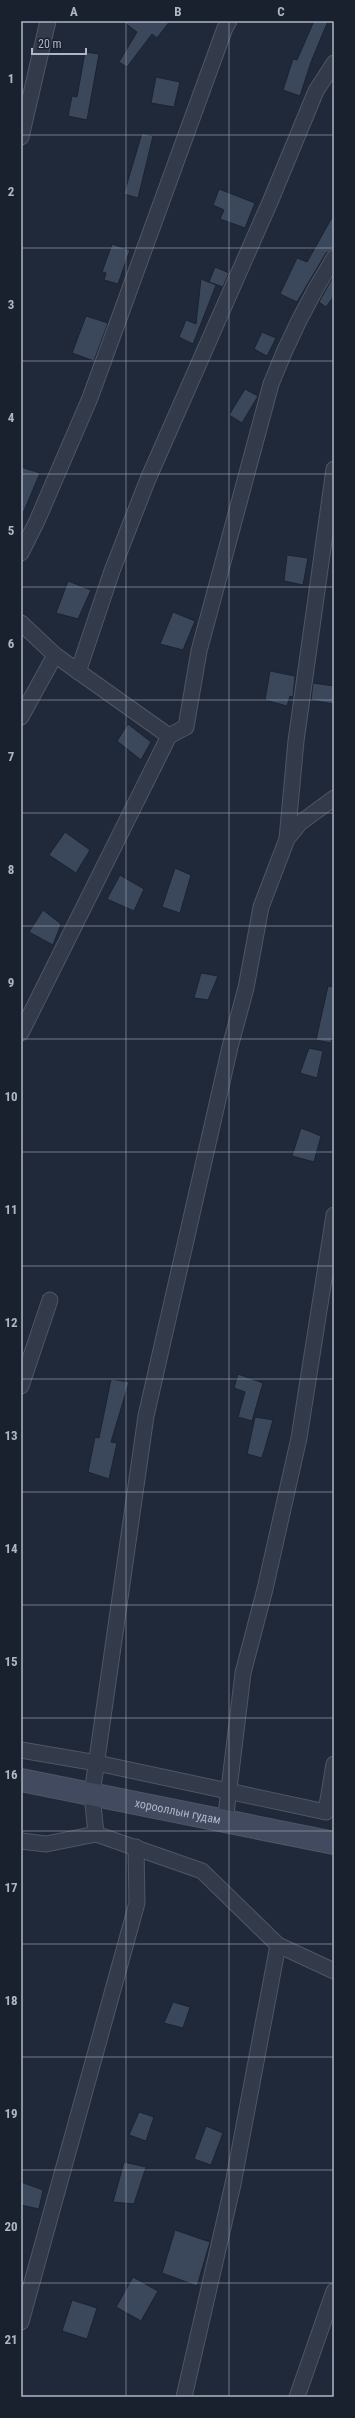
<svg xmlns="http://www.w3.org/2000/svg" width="355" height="2418" viewBox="0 0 355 2418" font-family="'Roboto Condensed',sans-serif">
<rect width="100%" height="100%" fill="#20293a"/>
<g fill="#3b475b" stroke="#1b2331">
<polygon points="122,21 170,21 157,38 152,34 127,67 119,62 137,32"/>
<polygon points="314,21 328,21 311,62 300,96 283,90 293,59 297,60"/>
<polygon points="85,52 99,54 87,120 68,116 72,96 77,97"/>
<polygon points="156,77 180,82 174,107 151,103"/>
<polygon points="142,133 153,136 138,198 124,194"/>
<polygon points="219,189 255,203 245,228 220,219 224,210 213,205"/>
<polygon points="334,214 334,249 326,253 297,302 280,294 297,258 307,262"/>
<polygon points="112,244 130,250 118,284 104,280 106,273 102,272"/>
<polygon points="215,267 229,273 223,287 209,282"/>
<polygon points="334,275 334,296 326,307 319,302"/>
<polygon points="201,279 216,285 193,344 179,337 186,320 196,324"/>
<polygon points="86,316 108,323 94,361 72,353"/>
<polygon points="262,332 276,338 267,356 254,349"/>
<polygon points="245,389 258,396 242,423 229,415"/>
<polygon points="21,467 40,473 21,518"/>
<polygon points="287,555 308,558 303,585 284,581"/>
<polygon points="68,581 91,590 78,619 56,613"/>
<polygon points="173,612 195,621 183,650 160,644"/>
<polygon points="270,671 295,676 293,697 290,696 287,706 265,700"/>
<polygon points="313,683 334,686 334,704 311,700"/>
<polygon points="128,724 151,742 141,760 117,741"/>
<polygon points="65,832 90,850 76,873 49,855"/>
<polygon points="175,868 191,875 180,913 162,907"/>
<polygon points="120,875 144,889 134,911 107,899"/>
<polygon points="43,910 61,924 53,945 29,932"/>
<polygon points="201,973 218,976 208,1000 194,998"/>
<polygon points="328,986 334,987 334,1031 331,1043 316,1040"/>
<polygon points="309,1048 323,1051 317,1078 300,1073"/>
<polygon points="301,1128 321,1136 314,1162 292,1156"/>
<polygon points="238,1374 263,1383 252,1421 238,1417 245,1392 234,1388"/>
<polygon points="111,1379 129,1382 111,1442 117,1443 109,1479 88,1472 95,1437 99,1438"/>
<polygon points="255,1417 273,1420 262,1458 247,1454"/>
<polygon points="173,2002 190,2007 183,2028 164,2023"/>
<polygon points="139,2112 154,2117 146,2141 129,2135"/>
<polygon points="206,2126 223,2133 211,2165 194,2159"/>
<polygon points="124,2162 146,2167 134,2204 113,2202"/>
<polygon points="21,2182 43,2190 39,2209 21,2205"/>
<polygon points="175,2230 210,2242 197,2286 162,2273"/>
<polygon points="133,2277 158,2291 141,2321 116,2307"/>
<polygon points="72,2300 97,2308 87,2339 62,2331"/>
</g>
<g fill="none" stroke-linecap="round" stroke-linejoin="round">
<g stroke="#4e5665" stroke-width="17">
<g id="minor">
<polyline points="21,137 48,21"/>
<polyline points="334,469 296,741 287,839 261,907 246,988 230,1047 146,1416 92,1794 96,1834 202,1871 278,1945 334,1971"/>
<polyline points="21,553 37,521 90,398 225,28 229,21"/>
<path d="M21 623 55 655 169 736 186 727 199 651 271 384C288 340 309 298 334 258"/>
<polyline points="78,672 112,571 148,479 270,202 316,91 334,63"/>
<polyline points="21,717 55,655"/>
<polyline points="287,839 300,823 334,798"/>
<polyline points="21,1033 169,736"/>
<polyline points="21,1386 50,1300"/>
<polyline points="21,1750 97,1763 326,1812 334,1764"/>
<polyline points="225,1822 243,1673 265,1589 299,1438 334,1215"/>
<polyline points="21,1841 46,1844 96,1834"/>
<polyline points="21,2322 137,1903 136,1847"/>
<polyline points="184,2397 233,2184 278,1945"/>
<polyline points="297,2397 334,2291"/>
</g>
</g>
<g stroke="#4e5665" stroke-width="24">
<g id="secondary">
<path id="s1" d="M21 1780 334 1843"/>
</g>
</g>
<use href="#minor" stroke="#333b4b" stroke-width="15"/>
<use href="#secondary" stroke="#414a5e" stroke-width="22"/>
</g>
<path fill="none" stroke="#aeb6c7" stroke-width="1" stroke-opacity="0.55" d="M126 21V2397M229 21V2397M21 135H334M21 248H334M21 361H334M21 474H334M21 587H334M21 700H334M21 813H334M21 926H334M21 1039H334M21 1152H334M21 1266H334M21 1379H334M21 1492H334M21 1605H334M21 1718H334M21 1831H334M21 1944H334M21 2057H334M21 2170H334M21 2283H334"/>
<g text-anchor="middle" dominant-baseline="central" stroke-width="4" stroke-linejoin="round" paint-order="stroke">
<g font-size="12" fill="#aeb6c7" stroke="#19212f">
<text stroke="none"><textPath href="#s1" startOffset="160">хорооллын гудам</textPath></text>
</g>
</g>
<rect width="355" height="2418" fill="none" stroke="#19212f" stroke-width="44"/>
<path d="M32 48v6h54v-6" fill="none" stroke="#aeb6c7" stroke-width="2"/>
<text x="38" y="48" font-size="12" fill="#aeb6c7" stroke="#19212f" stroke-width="3" paint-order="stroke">20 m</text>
<rect x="22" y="22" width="311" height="2374" fill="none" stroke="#aeb6c7" stroke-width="1.5"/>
<g font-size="13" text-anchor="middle" font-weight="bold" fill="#aeb6c7">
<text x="74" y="16">A</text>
<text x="178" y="16">B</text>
<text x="281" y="16">C</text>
<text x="11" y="83">1</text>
<text x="11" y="196">2</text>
<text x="11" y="309">3</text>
<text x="11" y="422">4</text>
<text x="11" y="535">5</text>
<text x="11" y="648">6</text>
<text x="11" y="761">7</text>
<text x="11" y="874">8</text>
<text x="11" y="987">9</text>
<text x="11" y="1101">10</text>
<text x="11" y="1214">11</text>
<text x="11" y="1327">12</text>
<text x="11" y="1440">13</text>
<text x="11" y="1553">14</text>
<text x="11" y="1666">15</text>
<text x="11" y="1779">16</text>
<text x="11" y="1892">17</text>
<text x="11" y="2005">18</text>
<text x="11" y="2118">19</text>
<text x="11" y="2231">20</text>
<text x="11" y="2344">21</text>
</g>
</svg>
